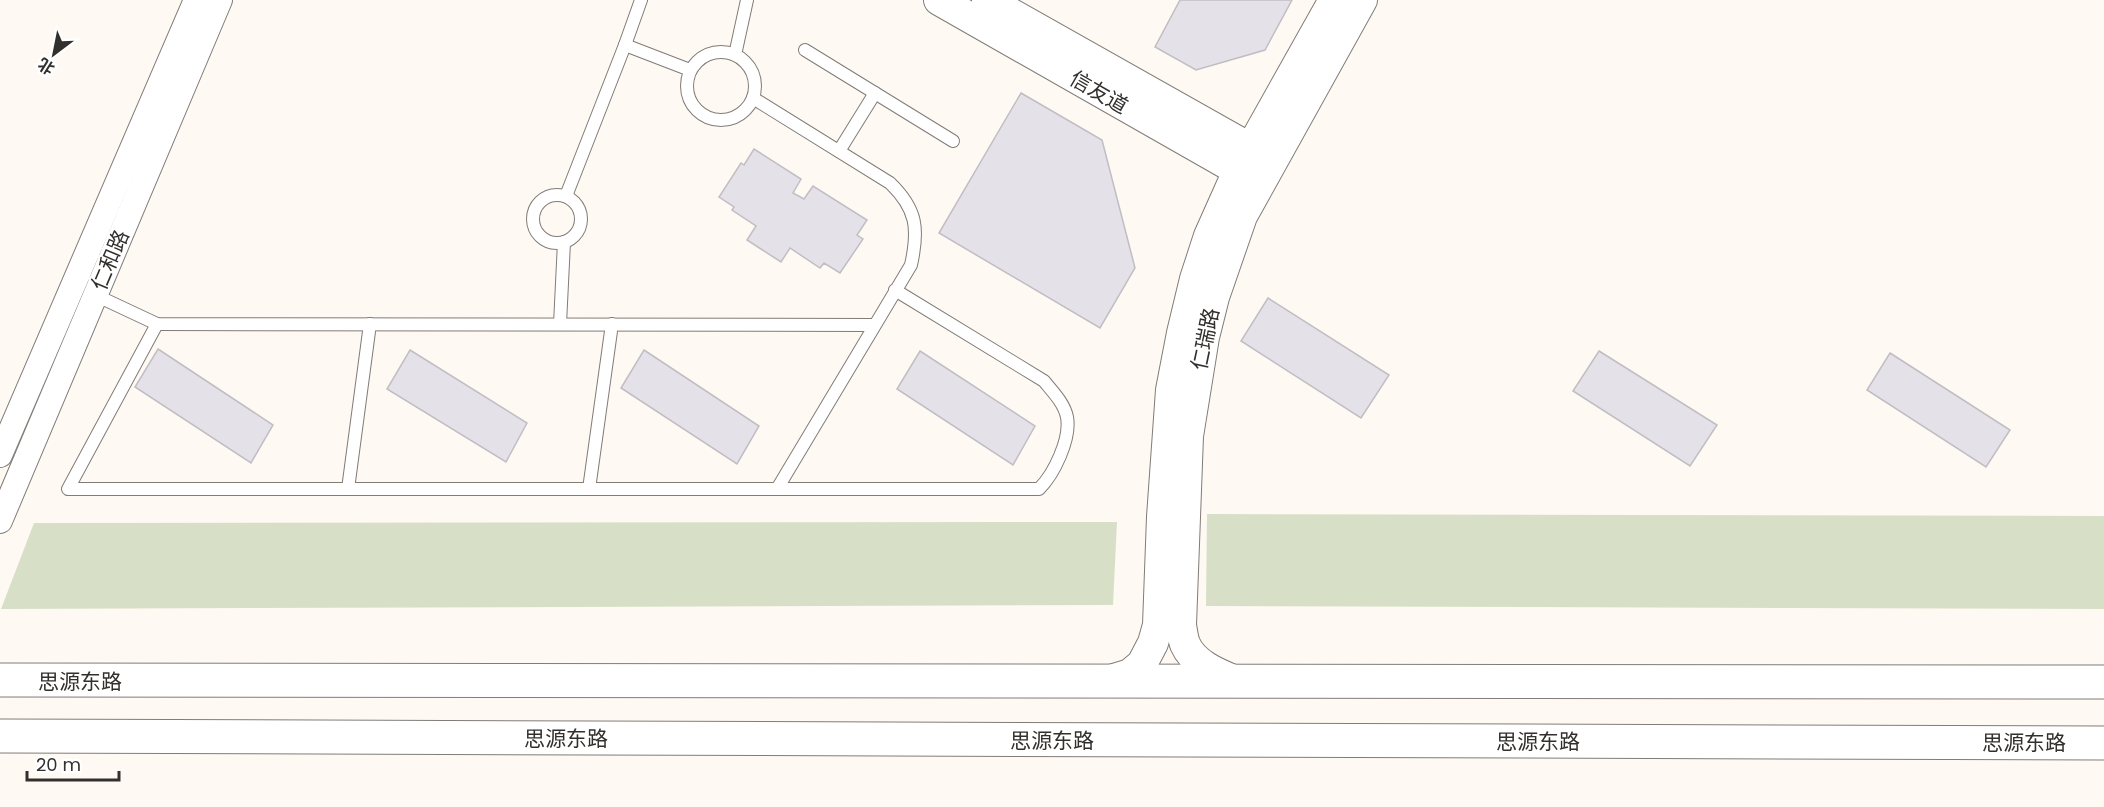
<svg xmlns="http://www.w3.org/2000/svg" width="2104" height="807" viewBox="0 0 2104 807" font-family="Poppins,'Noto Sans SC',sans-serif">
<rect width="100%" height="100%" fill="#fff9f4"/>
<g fill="#d8dfc7">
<polygon points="1207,514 2104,516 2104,609 1206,606"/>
<polygon points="1117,522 1113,605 1,609 34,523"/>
</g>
<g fill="#e5e1e8" stroke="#c0bdc3" stroke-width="1.5">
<polygon points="1180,0 1292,0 1265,50 1196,70 1155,47"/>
<polygon points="1021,93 1102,140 1135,268 1100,328 939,233"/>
<polygon points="754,149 801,179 793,193 804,199 813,186 867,220 857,235 863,239 840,273 824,263 820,268 790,248 781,262 747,240 756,226 732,210 734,207 719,197 741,163 744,165"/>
<polygon points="1268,298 1389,375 1361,418 1241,341"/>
<polygon points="158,349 273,425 251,463 135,387"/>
<polygon points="410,350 527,423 506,462 387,389"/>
<polygon points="644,350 759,426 737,464 621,388"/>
<polygon points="920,351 1035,426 1013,465 897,389"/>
<polygon points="1599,351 1717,425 1690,466 1573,391"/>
<polygon points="1890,353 2010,430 1986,467 1867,390"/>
</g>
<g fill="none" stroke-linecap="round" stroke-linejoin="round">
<g stroke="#817c78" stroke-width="14">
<g id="service">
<polyline points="625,45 690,70"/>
<polyline points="805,50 953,141"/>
<circle cx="721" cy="86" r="34"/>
<polyline points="735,55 747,0"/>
<path d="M753 98 890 183C917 209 919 229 911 265L777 489"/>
<polyline points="839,151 875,93"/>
<circle cx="557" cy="219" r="24"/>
<polyline points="566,196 625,45 641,0"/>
<polyline points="93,294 157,324 874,325"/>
<path d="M157 324 68 489H1039C1054 474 1071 439 1067 417 1064 403 1053 392 1044 381L895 290"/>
<polyline points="560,324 564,242"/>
<polyline points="348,489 370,324"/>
<polyline points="589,489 612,324"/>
</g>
</g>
<g stroke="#817c78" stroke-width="26">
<g id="minor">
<polyline points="0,455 196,0"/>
<polyline points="0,521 220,0"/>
</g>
</g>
<g stroke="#817c78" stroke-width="32">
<g id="tertiary">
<polyline points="939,0 1257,181"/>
<polyline points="987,0 1269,159"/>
<polyline points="1104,682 1130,674 1142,664 1153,643 1158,625 1162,517 1171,390 1182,333 1195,279 1209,236 1238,171 1334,0"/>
<path d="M1238 682C1219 674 1194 665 1185 644 1183 639 1182 631 1181 625L1188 436 1204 337 1214 297 1242 216 1362 0"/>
</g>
</g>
<g stroke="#817c78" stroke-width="35">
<g id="secondary">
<polyline points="0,680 2104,682"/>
<polyline points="0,736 2104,743"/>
</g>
</g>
<use href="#service" stroke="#fff" stroke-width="12"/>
<use href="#minor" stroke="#fff" stroke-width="24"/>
<use href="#tertiary" stroke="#fff" stroke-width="30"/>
<use href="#secondary" stroke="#fff" stroke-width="33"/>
</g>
<g text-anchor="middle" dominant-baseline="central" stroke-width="4.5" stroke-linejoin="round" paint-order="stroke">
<g font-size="21" fill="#32302e" stroke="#fff">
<text transform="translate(1099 92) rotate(30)">信友道</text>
<text transform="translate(110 260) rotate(-67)">仁和路</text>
<text transform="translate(1205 339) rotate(-78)">仁瑞路</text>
<text x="80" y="681">思源东路</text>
<text x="566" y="738">思源东路</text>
<text x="1052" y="740">思源东路</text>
<text x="1538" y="741">思源东路</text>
<text x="2024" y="742">思源东路</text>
</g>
</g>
<g transform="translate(54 54) rotate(212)" stroke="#ffffff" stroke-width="4.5" paint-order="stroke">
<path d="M0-4.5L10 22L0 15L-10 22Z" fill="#32302e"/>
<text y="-9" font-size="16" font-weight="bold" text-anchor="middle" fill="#32302e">北</text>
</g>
<path d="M27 771v9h92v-9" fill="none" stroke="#32302e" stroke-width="3"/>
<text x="36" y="771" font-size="18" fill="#32302e" stroke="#ffffff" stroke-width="4.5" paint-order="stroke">20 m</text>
</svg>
